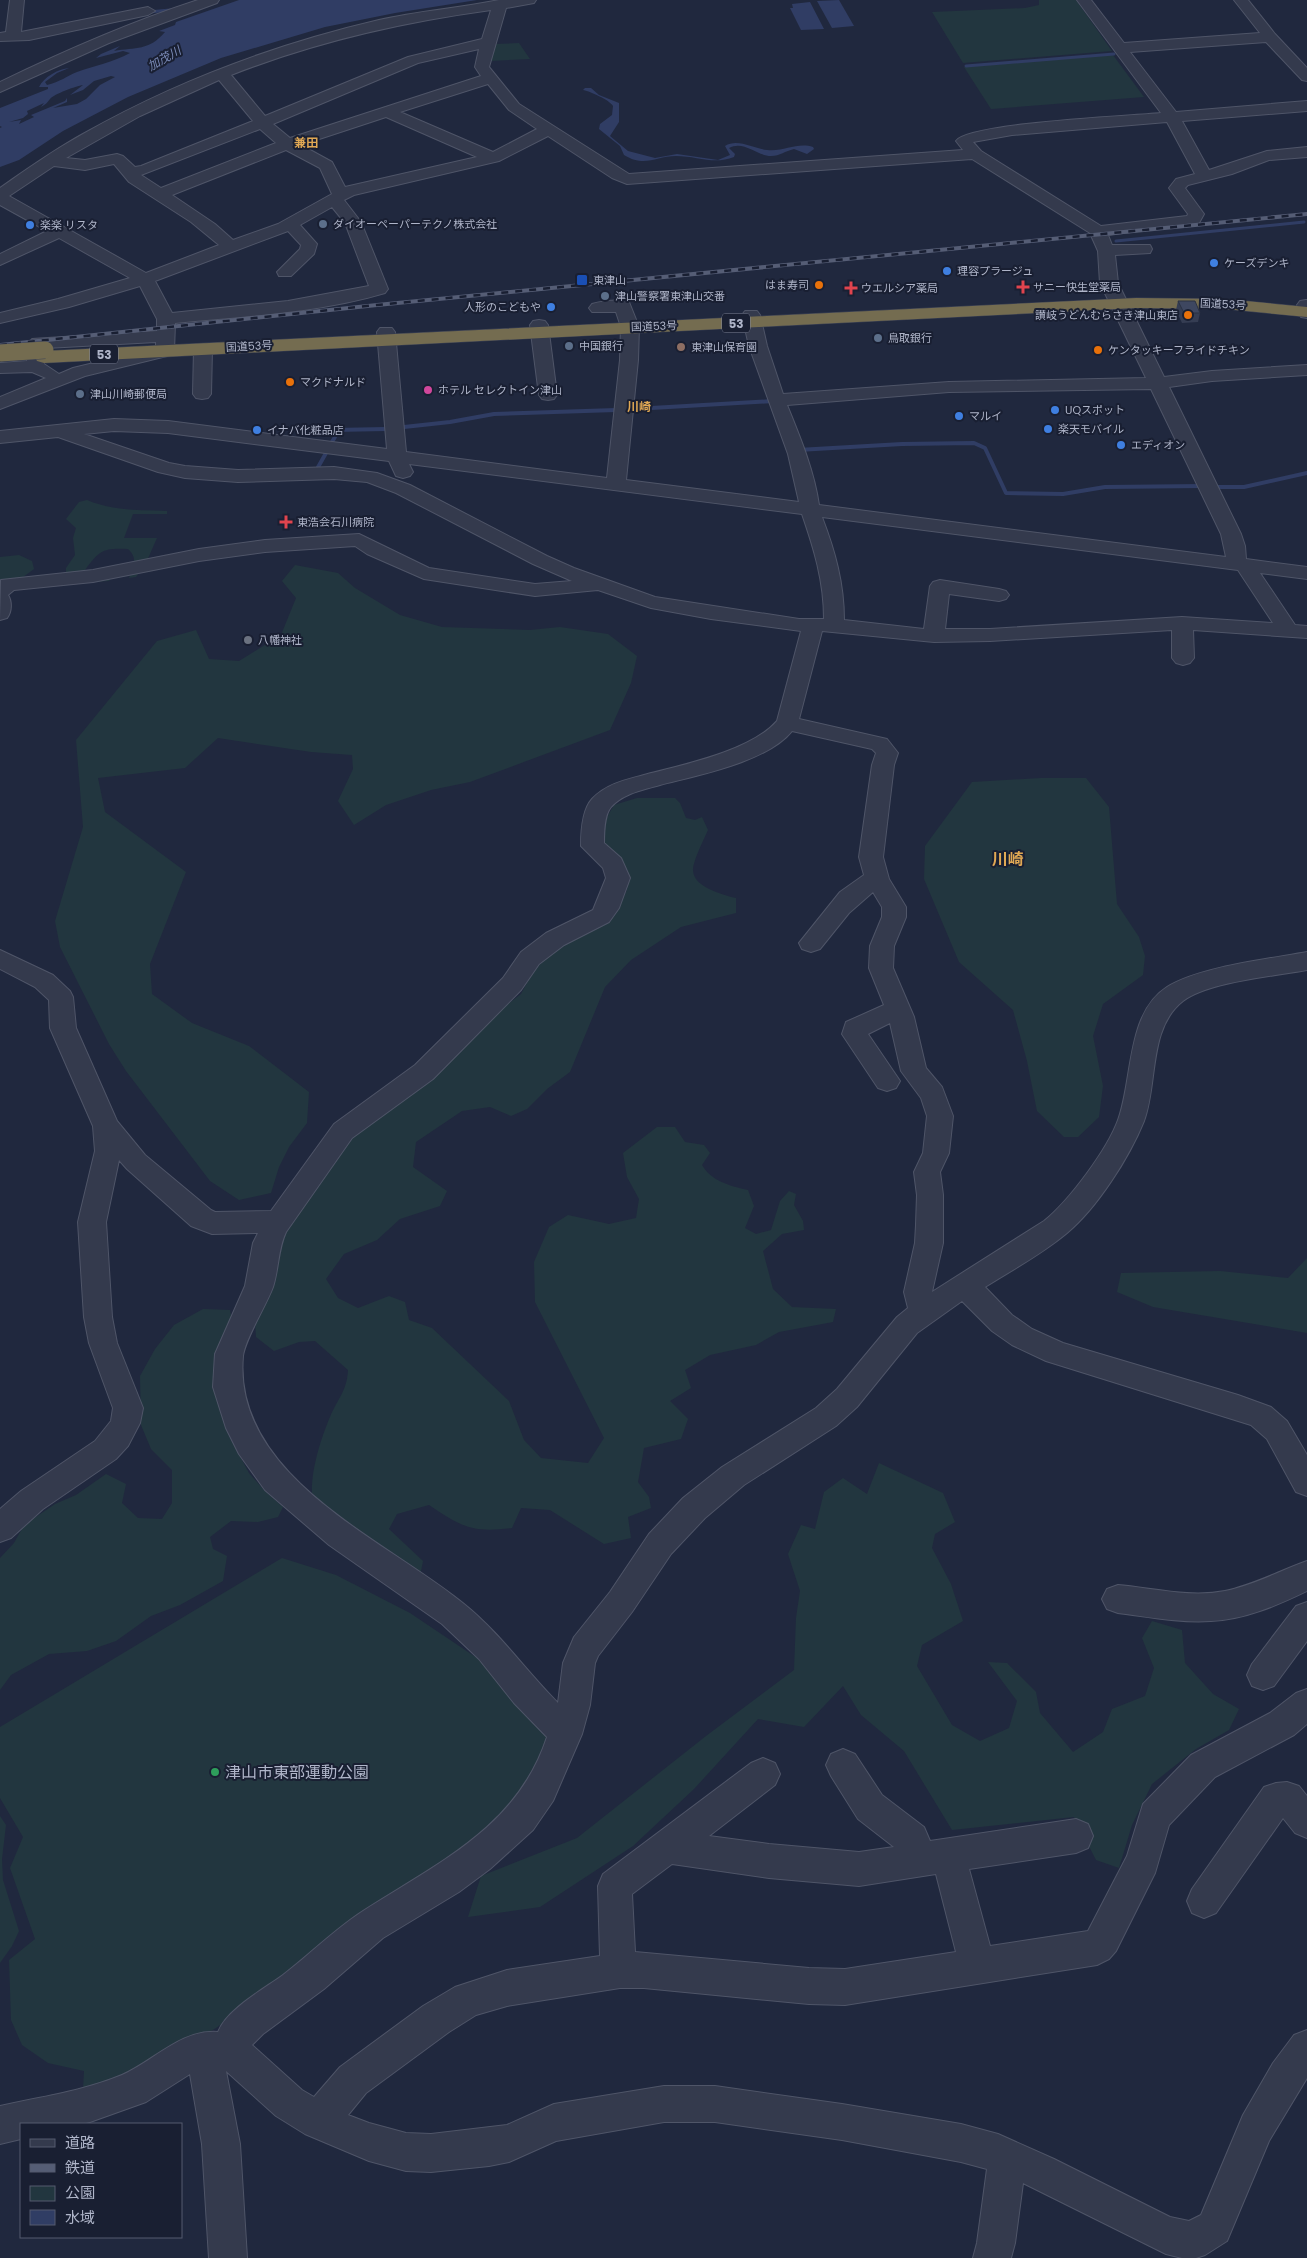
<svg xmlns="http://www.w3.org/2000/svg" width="1307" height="2258" viewBox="0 0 1307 2258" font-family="Poppins,'Noto Sans JP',sans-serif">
<rect width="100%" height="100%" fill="#20283e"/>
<g fill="#22363f">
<polygon points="1039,0 1076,0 1112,51 963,63 932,12 1025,8 1039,5"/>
<polygon points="519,43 530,59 490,61 495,44"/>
<polygon points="1113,55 1144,97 991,109 964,67"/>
<path d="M87 500C113 511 140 510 167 511V514H133L124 538H157L146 563 136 577 129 578C134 566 138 558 128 549 103 548 100 550 85 570V572L111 578 109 581 75 583 66 574V568L75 555 73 538 76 528 66 519 79 502Z"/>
<polygon points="19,555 32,561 34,569 19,580 0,583 0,557"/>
<polygon points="295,565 338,573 355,588 400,615 442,627 530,630 560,627 608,634 637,656 631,683 610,730 470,782 431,790 386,805 354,825 338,801 353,769 352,755 311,752 218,738 185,768 98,778 105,812 186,872 150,964 152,994 192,1023 249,1046 309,1092 307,1123 289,1147 279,1167 271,1193 239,1200 210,1181 126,1071 109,1044 60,947 55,921 83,827 76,740 157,641 196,630 209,659 239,661 281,635 296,598 282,581"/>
<polygon points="1041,778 1086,778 1109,807 1117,904 1139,937 1145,956 1143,975 1103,1004 1093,1036 1103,1086 1099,1117 1078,1137 1064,1137 1037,1111 1027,1061 1013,1010 959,962 924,879 925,846 972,782"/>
<path d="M637 798H675L680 803 686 818 695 820 702 817 708 830C704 839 693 861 693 870 693 887 723 895 736 898V913L681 927 631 960 605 987 570 1072 547 1089 527 1109 511 1116 490 1107 462 1111 416 1142 413 1167 447 1191 440 1206 400 1219 377 1240 344 1254 326 1279 338 1298 358 1308 389 1296 405 1302 409 1320 432 1328 509 1401 524 1440 541 1458 588 1463 604 1438 535 1302 534 1262 549 1227 568 1215 609 1224 636 1218 639 1199 627 1177 623 1153 657 1127H675L685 1142 704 1145 710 1153 702 1165C711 1181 730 1186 748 1190L754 1206 745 1228 756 1234 771 1230 780 1201 789 1191 796 1194 794 1205 803 1221 804 1230 782 1234 763 1251 773 1289 792 1307 836 1309 833 1322 779 1332 756 1345 710 1355 685 1370 691 1388 670 1401 688 1419 681 1439 644 1448 638 1482 649 1497 651 1508 628 1517 631 1538 604 1544 550 1510 521 1508 512 1528C472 1533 462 1527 429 1505L397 1514 389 1529 423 1561 420 1576 344 1526 312 1493C311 1470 321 1438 330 1417 338 1398 347 1391 348 1370L315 1341 299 1342 274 1351 256 1337 255 1322 284 1230 352 1128 392 1098 413 1094 421 1080 454 1045 521 994 532 973 548 956 616 912 627 890 628 871 615 855 599 841 600 829 614 805Z"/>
<polygon points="1307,1258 1307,1333 1153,1307 1117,1292 1121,1273 1220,1271 1288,1278"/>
<polygon points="203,1309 230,1310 233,1326 218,1397 229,1436 249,1473 265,1491 283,1507 278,1517 258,1522 231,1521 210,1537 213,1549 227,1556 223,1581 180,1605 151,1616 116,1641 87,1651 49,1654 11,1675 0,1690 0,1558 14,1543 24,1525 55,1504 76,1495 106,1474 126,1484 122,1503 138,1518 162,1519 172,1503 172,1470 151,1449 141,1425 140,1376 155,1349 174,1325"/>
<polygon points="879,1463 943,1493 955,1522 935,1534 932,1548 951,1584 963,1621 922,1645 917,1666 952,1725 980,1741 1009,1728 1017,1701 988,1662 1007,1663 1036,1692 1040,1713 1073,1752 1103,1732 1112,1709 1145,1696 1154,1668 1142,1638 1152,1621 1182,1630 1185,1663 1213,1694 1239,1709 1229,1730 1196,1749 1152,1784 1132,1825 1119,1868 1096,1860 1074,1817 952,1830 904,1751 861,1715 843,1686 804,1727 758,1719 694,1789 633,1846 540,1907 468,1917 481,1876 577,1838 706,1736 794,1670 796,1618 800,1591 788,1554 801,1525 815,1529 824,1492 843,1478 867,1494"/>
<polygon points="282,1558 336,1575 410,1613 477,1658 532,1712 553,1739 543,1760 498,1823 216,2028 147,2070 83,2089 84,2071 48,2063 22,2045 11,2020 9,1960 35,1939 10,1868 23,1837 0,1798 0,1727"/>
<polygon points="0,1816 6,1825 2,1859 3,1880 19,1931 12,1946 0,1963"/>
</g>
<g fill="#303d64" fill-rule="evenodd">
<path d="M239 0H477L395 13 325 27 221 58 128 97 63 131 19 160 0 167V128L2 127 0 126V108L48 89V87H39C44 77 58 69 69 68L57 73 45 82 47 85C60 82 67 76 77 72 94 66 113 62 130 53L123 51 96 58 101 54 120 46 114 51C136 47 149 51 165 32L159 31 175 25 176 22ZM111 76 115 77 100 85 86 99 77 104 53 108 67 102V98L65 101 31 115 34 117 19 124 21 120 9 122 23 118 28 114 27 111 44 103 41 107C46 104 47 103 50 99 54 94 76 86 83 85L70 95 83 90 94 81Z"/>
<polygon points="839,0 854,26 832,28 817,1"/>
<polygon points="810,2 824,29 801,30 790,8 793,8 792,4"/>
<path d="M591 88 599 95 619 103V122L610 136 628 151 655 158 677 154 718 160 730 155 725 146C738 138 754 149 767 150 784 152 797 142 813 147L814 149 807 154 794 149C785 151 780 156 771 156 757 156 744 140 729 148L735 154 734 157C714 165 697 156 676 156 656 156 645 168 624 155L620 146 599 129 600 124 612 115 613 106C610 100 589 91 583 90L585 88Z"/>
</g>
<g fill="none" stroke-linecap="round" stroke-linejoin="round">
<g stroke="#303d64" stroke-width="3">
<polyline points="149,12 170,10"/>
<polyline points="966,66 1114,54"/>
<polyline points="1116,241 1304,222"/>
</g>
<g stroke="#303d64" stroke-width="4">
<polyline points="634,409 773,401"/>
<polyline points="404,427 450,422 494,414 616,410"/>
<polyline points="330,445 335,437 334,430 386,429"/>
<polyline points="798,450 902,444 974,443 985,448 1006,493 1063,494 1105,487 1203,486"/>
<polyline points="313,469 317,469 326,453"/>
<polyline points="1212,487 1244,487 1307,473"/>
</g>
<g stroke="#4f5568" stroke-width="2">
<g id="minor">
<polygon points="10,0 24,0 21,32 148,7 155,11 148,15 29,40 0,41 0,33 6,32"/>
<path d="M198 0H219L217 3 109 43 0 92V82C64 51 130 22 198 0Z"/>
<path d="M499 0H536L534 3 506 8 489 67 519 104 629 174 963 150 956 141C969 123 1131 116 1161 113L1077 0H1091L1124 43 1260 33 1234 0H1248L1275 34 1307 68V81L1302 80 1266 42 1130 52 1176 112 1307 101V111L1182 121 1209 170 1267 151 1307 147V157L1269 160 1232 174 1188 185 1185 188 1204 214 1199 223 1108 235 1112 245H1150L1152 249 1150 253 1115 255 1118 283 1164 377 1212 371 1307 365V375L1212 381 1169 387 1241 534 1245 546 1246 559 1307 567V579L1260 573 1295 625 1307 626V638L1193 630 1194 658 1190 663 1183 665 1176 663 1172 658V630L990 641 934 642 822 631 799 719 887 739 898 753 894 765 883 857 889 879 906 907V917L894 946 893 968 914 1017 926 1068 942 1087 953 1116 949 1153 940 1172 943 1195V1243L932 1292 1044 1221C1069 1201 1107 1150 1118 1120 1133 1080 1126 1013 1167 987 1199 967 1268 959 1307 952V970C1275 976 1208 982 1183 1001 1148 1028 1158 1084 1144 1121 1129 1158 1097 1208 1067 1233 1042 1254 1012 1270 985 1287L1012 1315 1032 1329 1063 1343 1238 1395 1271 1407 1287 1421 1307 1455V1496L1296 1492 1267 1439 1251 1425 1046 1361 1012 1345 992 1331 962 1301 917 1333 857 1407 836 1426 744 1485 705 1518 671 1554 632 1612 598 1656 595 1663 590 1705 582 1734 553 1801 533 1830 490 1869 459 1892 383 1938 324 1989 263 2034 252 2045 302 2090 314 2097 340 2067 423 2006 455 1987 507 1970 600 1956 598 1886 603 1874 751 1763 763 1758 775 1763 780 1774 775 1785 709 1836 769 1844 859 1852 894 1847 858 1819 831 1776 826 1765 831 1754 843 1749 855 1754 882 1795 924 1827 930 1841 1076 1819 1088 1824 1093 1836 1088 1848 1076 1853 969 1869 990 1946 1088 1931 1127 1856 1143 1804 1191 1755 1270 1713 1296 1693 1307 1689V1724L1294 1735 1215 1777 1169 1825 1155 1873 1116 1951 1109 1959 1097 1965 845 2005 809 2004 644 1988H620L507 2006 476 2015 449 2032 366 2093 348 2115 369 2123 406 2133 431 2134 507 2125 554 2104 664 2086H715L842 2104 961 2124 998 2134 1054 2159 1170 2217 1189 2221 1201 2215 1243 2115 1273 2063 1294 2035 1307 2030V2078L1269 2141 1227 2241 1205 2255 1196 2258H1182L1166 2254 1023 2183 1015 2243 1011 2258H973L977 2243 987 2169 961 2162 842 2140 715 2122H664L556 2141 509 2162 489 2166 431 2172 406 2171 369 2161 305 2134 276 2116 226 2071 240 2144 247 2258H209L202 2144 190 2074 146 2102 90 2122 82 2124H21V2139L0 2144V2106C40 2097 84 2091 122 2075 154 2061 181 2029 218 2032 227 2009 264 1989 283 1975 309 1955 333 1931 360 1913 435 1864 517 1829 547 1737L514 1703 479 1659 442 1624 329 1545 265 1490 239 1454 226 1428 213 1387 215 1354 245 1286 253 1243 258 1233 212 1234 191 1226 127 1169 119 1160 106 1222 112 1317 117 1343 143 1408 140 1423 128 1446 116 1459 43 1509 11 1538 0 1542V1509L21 1491 95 1441 111 1421 113 1408 89 1343 84 1317 78 1222 95 1151 93 1126 50 1028 49 1000 35 987 0 969V950L53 975 70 991 73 997 76 1028 117 1121 145 1155 211 1210 215 1212 271 1211 334 1124 415 1065 503 978 521 952 546 933 593 910 606 878 603 868 581 846C581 832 582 810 592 799 606 784 625 780 644 775 682 765 751 751 777 721L801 631 711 619 651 608 598 590 535 596 424 579 367 554 355 546 265 552 199 561 93 582 14 590 8 595C12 601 12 612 7 618L0 620 1 580 93 570 199 549 265 540 359 534 429 568 535 584 572 581 533 564 396 493 367 482 334 479 238 482 185 478 158 472 58 437 0 443V431L114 419 168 421 387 449 377 332 380 328H392L395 332 406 452 607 478 620 360 621 327 616 312H592L589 308 592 304C603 301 618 299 629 302L639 327 638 360 626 480 799 502 788 454 749 346 742 315 745 311H757L760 315 767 346 783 394 949 382 1146 378 1100 283 1098 251 1090 233 972 159 627 184 612 178 548 136 499 161 354 195 344 200 361 222 388 289 385 293C318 313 244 316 175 323L174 351 171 355 85 376 0 409V397L46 378 32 372 0 373V363L27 361 29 343 32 339 157 331V319L140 286 69 307 0 323V313L58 299 130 278 59 238 0 265V254L47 231 0 205V188C27 169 54 150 83 134 175 82 276 44 379 20 419 11 460 8 499 0ZM491 10 482 39 408 57 265 116 231 75C315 42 402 22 491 10ZM479 49 475 67 481 76 290 138 273 124 418 63ZM219 80 253 121 141 166 135 167 123 156 117 154 85 160 66 158 140 116ZM488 84 509 110 537 129 493 152 400 112ZM386 117 477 157 345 187 332 162 301 145ZM1167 122 1195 174 1176 179 1169 188 1188 214 1187 216 1101 226 981 151 973 142 1012 135ZM260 129 276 143 161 188 141 175ZM286 150 320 168 332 194 278 224 233 240 215 224 172 195ZM114 164 129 182 191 222 219 245 146 273 9 196 54 166 85 170ZM332 207 345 223 369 286 288 301 172 313 155 281 288 231 301 245 300 249 277 272 279 276H291L314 254 317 244 300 225ZM156 342V348L73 368 59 374 44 364 46 348ZM1151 389 1221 534 1226 557 819 505C814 470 800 437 787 405L949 392ZM114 431 168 433 389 461 396 476 403 478 410 476 413 472 409 464 802 514C814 549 824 581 824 619H799L655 597 574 568 547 556 410 485 377 473 334 467 238 470 185 466 169 463 84 434ZM822 517 1238 570 1273 623 1182 617 990 629H945L949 594 999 601 1006 599 1009 595 1006 591 999 589 940 580 933 582 930 586 924 629 844 620C844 583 835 551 822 517ZM792 731 872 749 876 753 872 765 859 857 864 875 840 892 799 943 802 949 811 952 820 949 849 913 873 892 882 907V917L870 946 869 968 884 1005 846 1022 842 1034 878 1088 887 1091 896 1088 900 1081 868 1034 890 1023 901 1071 921 1098 927 1116 923 1153 914 1172 917 1195 916 1225 915 1243 904 1292 908 1308 897 1317 837 1389 816 1408 722 1467 683 1498 649 1534 610 1592 574 1637 563 1663 558 1703C526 1671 500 1633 464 1604 386 1540 232 1477 243 1356 245 1339 266 1306 273 1287 279 1268 278 1249 286 1232L352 1138 433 1079 521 990 539 964 564 945 609 922 619 908 630 878 621 858 604 843C604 833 604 815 611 807 624 793 643 790 660 785 698 775 767 762 792 731ZM672 1864 769 1878 859 1886 936 1874 956 1952 845 1969 809 1968 635 1952 632 1894Z"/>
<polygon points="1306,300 1307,300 1307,318 1301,317 1297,305 1300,301"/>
<polygon points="539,320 545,321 548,325 557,395 554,399 548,400 542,399 539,395 530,325 533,321"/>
<polygon points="203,344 209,345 212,349 211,394 208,398 202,399 196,398 193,394 194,349 197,345"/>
<path d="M1307 1561V1591C1278 1605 1244 1620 1211 1621 1180 1623 1149 1617 1118 1613L1107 1609 1102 1599 1107 1589 1118 1585C1153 1588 1190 1598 1225 1591 1254 1585 1279 1571 1307 1561Z"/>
<polygon points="1307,1602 1307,1641 1274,1686 1263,1690 1252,1686 1247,1675 1252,1664 1296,1606"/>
<polygon points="1287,1782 1299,1786 1307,1796 1307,1838 1295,1833 1283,1818 1216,1913 1204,1918 1192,1913 1187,1901 1192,1889 1264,1787 1276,1783"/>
</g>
</g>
<g stroke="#3c4255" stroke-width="1">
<polygon id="highway" points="1136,298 1225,299 1307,307 1307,317 1225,309 1136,308 44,363 37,361 35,357 37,353 44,351"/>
</g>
<use href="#minor" fill="#343a4d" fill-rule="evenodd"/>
<use href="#highway" fill="#746c50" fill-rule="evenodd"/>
<g stroke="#555d75" stroke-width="4">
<polyline id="rail" points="0,345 377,305 1307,214"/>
</g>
<use href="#rail" stroke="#191f32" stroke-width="2.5" stroke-dasharray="7" stroke-linecap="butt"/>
<g stroke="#3c4255" stroke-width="18" stroke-linecap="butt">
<polyline id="highway-bridge" points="0,353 45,350"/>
</g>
<use href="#highway-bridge" stroke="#746c50" stroke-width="17"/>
</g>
<polygon fill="#353d53" points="1178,301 1200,313 1198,322 1182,323 1176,310"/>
<polygon fill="#3e4760" stroke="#2b3243" points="1178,301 1195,301 1200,313 1184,313"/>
<g fill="#5c6f8a" stroke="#191f32" stroke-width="2">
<circle cx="323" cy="224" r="5"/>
<circle cx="605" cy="296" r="5"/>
<circle cx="878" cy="338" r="5"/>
<circle cx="569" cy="346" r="5"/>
<circle cx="80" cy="394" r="5"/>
</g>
<g fill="#3f7fe0" stroke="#191f32" stroke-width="2">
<circle cx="30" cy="225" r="5"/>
<circle cx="1214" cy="263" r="5"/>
<circle cx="947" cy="271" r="5"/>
<circle cx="551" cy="307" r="5"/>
<circle cx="1055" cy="410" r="5"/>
<circle cx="959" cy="416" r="5"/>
<circle cx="1048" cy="429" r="5"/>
<circle cx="257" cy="430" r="5"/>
<circle cx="1121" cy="445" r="5"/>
</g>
<rect fill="#1a4fb4" stroke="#191f32" stroke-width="2" x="576" y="274" width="12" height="12" rx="2.5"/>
<g fill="#e8710a" stroke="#191f32" stroke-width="2">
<circle cx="819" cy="285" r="5"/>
<circle cx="1188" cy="315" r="5"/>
<circle cx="1098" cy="350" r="5"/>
<circle cx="290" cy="382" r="5"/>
</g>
<g fill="#e0444e" stroke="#191f32" stroke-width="2">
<path d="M1020.5 279.5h5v5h5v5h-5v5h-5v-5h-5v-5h5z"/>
<path d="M848.5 280.5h5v5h5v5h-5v5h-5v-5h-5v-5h5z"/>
<path d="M283.5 514.5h5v5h5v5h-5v5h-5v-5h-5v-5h5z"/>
</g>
<circle fill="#8d6e63" stroke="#191f32" stroke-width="2" cx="681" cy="347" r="5"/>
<circle fill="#d1479c" stroke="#191f32" stroke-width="2" cx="428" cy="390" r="5"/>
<circle fill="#6b7280" stroke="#191f32" stroke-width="2" cx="248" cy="640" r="5"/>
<circle fill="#2e9e5b" stroke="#191f32" stroke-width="2" cx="215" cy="1772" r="5"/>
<g text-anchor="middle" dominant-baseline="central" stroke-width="4" stroke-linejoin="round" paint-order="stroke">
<g font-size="11" fill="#afb5c9" stroke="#191f32" text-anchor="start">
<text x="333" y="224">ダイオーペーパーテクノ株式会社</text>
<text x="40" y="225">楽楽 リスタ</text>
<text x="1224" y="263">ケーズデンキ</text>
<text x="957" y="271">理容プラージュ</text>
<text x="593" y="280">東津山</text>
<text x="809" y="285" text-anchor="end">はま寿司</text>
<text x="1033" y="287">サニー快生堂薬局</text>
<text x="861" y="288">ウエルシア薬局</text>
<text x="615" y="296">津山警察署東津山交番</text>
<text x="541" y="307" text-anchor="end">人形のこどもや</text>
<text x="1178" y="315" text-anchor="end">讃岐うどんむらさき津山東店</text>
<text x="888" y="338">鳥取銀行</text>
<text x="579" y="346">中国銀行</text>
<text x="691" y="347">東津山保育園</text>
<text x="1108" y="350">ケンタッキーフライドチキン</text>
<text x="300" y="382">マクドナルド</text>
<text x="438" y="390">ホテル セレクトイン津山</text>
<text x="90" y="394">津山川崎郵便局</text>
<text x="1065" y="410">UQスポット</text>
<text x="969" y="416">マルイ</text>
<text x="1058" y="429">楽天モバイル</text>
<text x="267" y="430">イナバ化粧品店</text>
<text x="1131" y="445">エディオン</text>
<text x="297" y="522">東浩会石川病院</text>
<text x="258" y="640">八幡神社</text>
</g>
<g font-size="11" fill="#afb5c9" stroke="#191f32">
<text transform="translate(1223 304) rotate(3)">国道53号</text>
<text transform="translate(654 326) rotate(-2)">国道53号</text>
<text transform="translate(249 346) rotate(-3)">国道53号</text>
</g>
<g font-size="12" font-style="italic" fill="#7b8bb8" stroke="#191f32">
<text transform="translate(164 58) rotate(-30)">加茂川</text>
</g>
<g font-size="12" font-weight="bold" fill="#e0a854" stroke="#191f32">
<text x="306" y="142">兼田</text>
<text x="639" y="406">川崎</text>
</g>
<g fill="#191f32" stroke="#82889c" stroke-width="1">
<rect x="722" y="313.5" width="28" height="19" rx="4"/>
<rect x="90" y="344.5" width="28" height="19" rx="4"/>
</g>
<g font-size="12" font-weight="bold" fill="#afb5c9">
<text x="736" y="323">53</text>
<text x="104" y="354">53</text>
</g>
<g font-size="16" font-weight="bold" fill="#e0a854" stroke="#191f32">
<text x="1008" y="859">川崎</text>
</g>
<g font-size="16" fill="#afb5c9" stroke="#191f32" text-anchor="start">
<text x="225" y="1772">津山市東部運動公園</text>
</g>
</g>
<rect x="20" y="2123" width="162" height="115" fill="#191f32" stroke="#555b6e"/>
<rect x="30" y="2139" width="25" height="8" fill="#343a4d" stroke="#555b6e"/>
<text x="65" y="2148" font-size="15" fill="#afb5c9">道路</text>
<rect x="30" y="2164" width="25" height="8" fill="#555d75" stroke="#555b6e"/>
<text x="65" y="2173" font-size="15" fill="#afb5c9">鉄道</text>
<rect x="30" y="2186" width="25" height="15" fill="#22363f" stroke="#555b6e"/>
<text x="65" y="2198" font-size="15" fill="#afb5c9">公園</text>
<rect x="30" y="2210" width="25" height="15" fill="#303d64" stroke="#555b6e"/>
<text x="65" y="2223" font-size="15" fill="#afb5c9">水域</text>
</svg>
